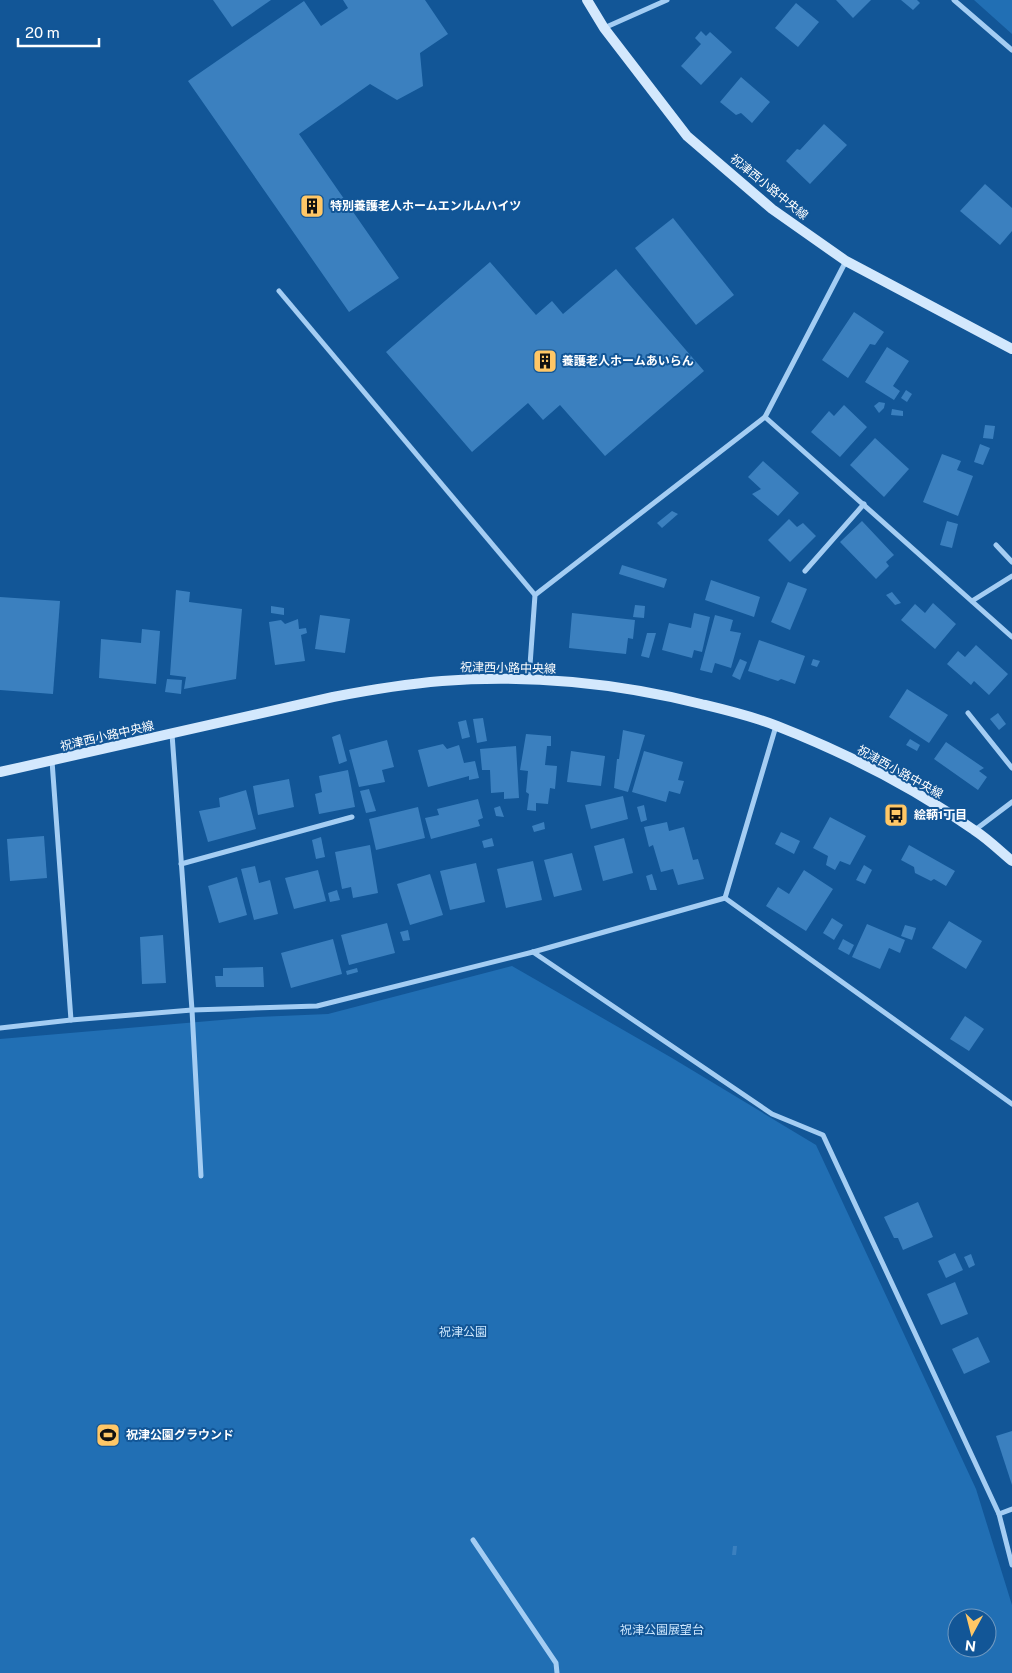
<svg xmlns="http://www.w3.org/2000/svg" width="1012" height="1673" viewBox="0 0 1012 1673" font-family="'Public Sans','Noto Sans JP',sans-serif">
<rect width="100%" height="100%" fill="#125697"/>
<g fill="#216fb4" fill-rule="evenodd">
<polygon points="974,0 1012,0 1012,34"/>
<path d="M512 966 672 1058 816 1145 976 1489 1012 1605V1673H0V1039L257 1017 328 1014ZM957 1618H987V1648H957Z"/>
</g>
<g fill="#3b80bf">
<polygon points="213,0 271,0 232,27"/>
<polygon points="343,0 425,0 448,34 420,53 423,86 397,100 370,84 299,134 399,278 349,312 188,81 304,1 321,26 348,8"/>
<polygon points="836,0 871,0 853,18"/>
<polygon points="901,0 917,0 920,3 913,10"/>
<polygon points="796,3 819,22 798,47 775,28"/>
<polygon points="701,31 706,36 710,32 732,52 701,85 681,66 701,44 695,38"/>
<polygon points="741,77 770,102 752,123 741,113 736,115 720,102"/>
<polygon points="824,124 847,145 810,184 786,161 797,149 800,150"/>
<polygon points="985,184 1012,208 1012,231 1000,245 960,211"/>
<polygon points="673,218 734,295 696,325 635,248"/>
<polygon points="490,262 536,315 552,301 563,314 616,269 704,371 605,456 560,405 543,420 528,403 472,452 386,352"/>
<polygon points="854,312 884,332 875,345 870,344 848,378 822,360"/>
<polygon points="887,347 909,361 893,386 900,391 894,400 865,382"/>
<polygon points="906,390 912,394 907,402 901,398"/>
<polygon points="879,402 885,403 884,408 879,413 874,406"/>
<polygon points="844,405 867,427 840,457 811,432 829,411 834,416"/>
<polygon points="892,409 903,411 903,416 891,415"/>
<polygon points="985,425 995,426 993,439 983,438"/>
<polygon points="875,438 909,469 884,497 850,465"/>
<polygon points="980,444 990,448 983,465 974,462"/>
<polygon points="942,454 961,461 957,470 973,476 958,516 923,502"/>
<polygon points="763,461 799,493 778,516 752,494 761,489 748,477"/>
<polygon points="672,511 678,514 662,528 657,523"/>
<polygon points="789,519 797,527 803,523 816,536 790,562 768,540"/>
<polygon points="862,521 894,555 886,562 889,566 876,579 840,542"/>
<polygon points="947,521 958,524 952,548 940,545"/>
<polygon points="622,565 667,579 664,588 619,574"/>
<polygon points="711,580 760,597 754,617 705,600"/>
<polygon points="788,582 807,589 790,630 771,622"/>
<polygon points="176,590 190,592 189,602 242,609 236,679 184,689 186,677 170,675"/>
<polygon points="892,592 901,603 895,605 886,595"/>
<polygon points="0,597 60,601 53,694 0,690"/>
<polygon points="933,603 956,624 935,649 901,620 915,604 925,613"/>
<polygon points="635,605 645,606 644,618 633,617"/>
<polygon points="271,606 284,608 284,615 271,613"/>
<polygon points="572,613 635,620 633,639 628,638 626,654 569,648"/>
<polygon points="694,613 710,617 702,652 694,650 692,658 662,650 669,623 691,628"/>
<polygon points="320,615 350,619 345,653 315,649"/>
<polygon points="715,615 733,620 730,631 741,633 731,668 715,663 712,673 700,670"/>
<polygon points="298,619 299,629 306,628 307,633 301,635 305,661 275,665 269,622 281,620 285,624"/>
<polygon points="142,629 160,631 156,684 99,678 101,639 141,643"/>
<polygon points="647,633 656,633 649,658 641,656"/>
<polygon points="759,640 805,656 795,684 781,679 778,681 748,671"/>
<polygon points="976,645 1008,674 989,695 974,681 971,685 947,664 958,651 965,657"/>
<polygon points="740,659 747,662 740,680 732,676"/>
<polygon points="813,659 820,661 817,667 811,665"/>
<polygon points="167,679 182,680 181,694 165,692"/>
<polygon points="907,689 948,715 929,743 889,717"/>
<polygon points="998,713 1006,724 999,730 990,719"/>
<polygon points="483,718 487,741 477,743 473,719"/>
<polygon points="466,720 470,737 462,739 458,722"/>
<polygon points="623,730 645,735 628,792 614,788 617,759 619,759"/>
<polygon points="340,734 347,761 339,764 332,737"/>
<polygon points="526,734 551,736 551,746 547,746 545,765 557,766 555,789 550,788 548,804 536,803 536,811 527,810 529,794 526,792 528,771 520,770"/>
<polygon points="910,739 920,745 917,751 906,745"/>
<polygon points="387,740 394,767 382,770 385,782 359,787 349,750"/>
<polygon points="946,742 984,768 979,771 987,777 978,790 934,759"/>
<polygon points="443,744 447,749 459,745 464,763 475,761 479,778 469,780 469,776 428,787 418,750"/>
<polygon points="516,746 519,798 504,799 504,792 491,793 490,770 482,770 480,749"/>
<polygon points="571,751 605,756 601,786 567,782"/>
<polygon points="644,751 683,762 678,780 684,781 680,794 669,791 666,802 632,792"/>
<polygon points="348,770 355,807 319,814 315,794 322,792 319,776"/>
<polygon points="289,779 294,807 258,815 253,786"/>
<polygon points="369,789 376,811 366,813 360,791"/>
<polygon points="246,790 256,829 208,842 199,811 220,807 219,798"/>
<polygon points="623,796 628,819 591,829 585,805"/>
<polygon points="478,799 483,818 478,820 480,826 431,839 425,818 439,815 437,809"/>
<polygon points="644,805 647,820 641,822 637,807"/>
<polygon points="500,806 504,817 496,816 494,808"/>
<polygon points="418,807 425,838 376,850 369,819"/>
<polygon points="830,817 866,836 850,865 840,861 835,870 826,865 828,856 813,848"/>
<polygon points="544,822 545,829 534,832 532,826"/>
<polygon points="667,822 669,831 684,827 693,860 698,859 704,879 678,885 673,869 661,872 653,845 649,847 644,827"/>
<polygon points="781,832 800,841 794,854 775,844"/>
<polygon points="44,836 47,878 10,881 7,839"/>
<polygon points="321,837 325,857 316,859 312,840"/>
<polygon points="492,838 494,846 484,848 482,841"/>
<polygon points="624,838 633,873 603,881 594,846"/>
<polygon points="370,845 378,893 353,898 351,887 342,889 335,852"/>
<polygon points="909,845 955,871 946,886 934,879 931,881 915,873 914,867 901,860"/>
<polygon points="572,853 582,890 554,897 544,860"/>
<polygon points="533,861 542,900 506,908 497,869"/>
<polygon points="476,863 485,902 450,910 440,871"/>
<polygon points="864,865 872,870 865,884 856,880"/>
<polygon points="255,866 259,883 270,880 278,914 254,920 241,869"/>
<polygon points="318,870 326,901 294,909 285,878"/>
<polygon points="804,870 833,889 806,931 766,906 778,887 789,894"/>
<polygon points="430,874 443,915 410,925 397,884"/>
<polygon points="652,874 657,890 650,890 646,876"/>
<polygon points="237,877 247,915 219,923 208,886"/>
<polygon points="337,890 340,900 330,902 328,893"/>
<polygon points="832,918 843,925 834,940 823,933"/>
<polygon points="949,921 982,941 966,969 932,948"/>
<polygon points="387,923 395,953 349,965 341,935"/>
<polygon points="867,924 905,940 900,953 889,948 880,969 852,957"/>
<polygon points="905,925 916,928 912,940 901,936"/>
<polygon points="408,930 410,940 403,941 400,932"/>
<polygon points="163,935 166,983 142,984 140,937"/>
<polygon points="333,939 342,974 291,988 281,953"/>
<polygon points="843,939 854,945 849,955 838,949"/>
<polygon points="263,967 264,987 216,987 215,976 223,976 223,968"/>
<polygon points="357,968 358,972 347,975 346,971"/>
<polygon points="965,1016 984,1029 969,1051 950,1039"/>
<polygon points="918,1202 933,1237 903,1250 898,1238 894,1238 884,1217"/>
<polygon points="955,1253 963,1270 946,1278 938,1261"/>
<polygon points="971,1254 975,1265 969,1268 964,1257"/>
<polygon points="955,1282 968,1314 941,1325 927,1294"/>
<polygon points="978,1337 990,1362 964,1374 952,1349"/>
<polygon points="1012,1431 1012,1485 996,1436"/>
<polygon points="733,1546 737,1546 736,1555 732,1555"/>
</g>
<g fill="none" stroke-linecap="round" stroke-linejoin="round">
<g stroke="#a4cdf3" stroke-width="5">
<polyline points="954,0 1012,50"/>
<polyline points="604,28 667,0"/>
<polyline points="279,291 535,595"/>
<polyline points="765,417 1012,637"/>
<polyline points="996,545 1012,562"/>
<polyline points="805,571 864,504"/>
<polyline points="972,601 1012,576"/>
<polyline points="529,679 535,595 765,417 846,261"/>
<polyline points="968,713 1012,768"/>
<polyline points="776,726 725,898 1012,1104"/>
<polyline points="172,734 192,1010 201,1176"/>
<polyline points="52,761 71,1020"/>
<polyline points="975,830 1012,802"/>
<polyline points="181,864 352,817"/>
<polyline points="533,952 772,1114 823,1135 999,1514 1012,1565"/>
<polyline points="0,1028 71,1020 192,1010 317,1006 533,952 725,898"/>
<polyline points="999,1514 1012,1509"/>
<polyline points="473,1540 556,1663 557,1673"/>
</g>
<g stroke="#d3e8fd" stroke-width="10">
<polyline points="587,0 604,28 687,136 772,209 846,261 1012,349"/>
<path d="M0 772 333 697C369 690 405 684 442 681 527 674 618 683 701 704 726 710 752 716 777 726 846 753 913 787 974 830 988 839 1000 851 1012 861"/>
</g>
</g>
<defs>
<g id="building-square" transform="scale(1.25)"><rect x="-9" y="-9" width="18" height="18" rx="4" fill="#ffc766" stroke="#125697"/><path d="M-4-6H4V6H1V3H-1V6H-4ZM-2.5-4.3h1.7v1.8h-1.7ZM.8-4.3h1.7v1.8H.8ZM-2.5-1h1.7V.8h-1.7ZM.8-1h1.7V.8H.8Z" fill="#111"/></g>
<g id="bus-square" transform="scale(1.25)"><rect x="-9" y="-9" width="18" height="18" rx="4" fill="#ffc766" stroke="#125697"/><path d="M-5-6H5V4H4V6H2V4H-2V6H-4V4H-5ZM-3.5-4V0h7V-4ZM-3.5 1.2v1.5H-2V1.2ZM2 1.2v1.5H3.5V1.2Z" fill="#111"/></g>
<g id="stadium-square" transform="scale(1.25)"><rect x="-9" y="-9" width="18" height="18" rx="4" fill="#ffc766" stroke="#125697"/><path d="M0-5a6.5 5 0 1 0 0 10a6.5 5 0 1 0 0-10ZM-3.5-1.8h7v3.6h-7Z" fill="#111"/></g>
</defs>
<g fill-rule="evenodd">
<use href="#building-square" x="312" y="206"/>
<use href="#building-square" x="545" y="361"/>
<use href="#bus-square" x="896" y="815"/>
<use href="#stadium-square" x="108" y="1435"/>
</g>
<g text-anchor="middle" dominant-baseline="central" stroke-width="4" stroke-linejoin="round" paint-order="stroke">
<g font-size="12" fill="#fff" stroke="#125697">
<text transform="translate(769 187) rotate(39)">祝津西小路中央線</text>
<text transform="translate(508 668) rotate(1)">祝津西小路中央線</text>
<text transform="translate(107 736) rotate(-13)">祝津西小路中央線</text>
<text transform="translate(900 772) rotate(29)">祝津西小路中央線</text>
</g>
<g font-size="12" font-weight="bold" fill="#fff" stroke="#125697" text-anchor="start">
<text x="330" y="206">特別養護老人ホームエンルムハイツ</text>
<text x="562" y="361">養護老人ホームあいらん</text>
<text x="914" y="815">絵鞆1丁目</text>
<text x="126" y="1435">祝津公園グラウンド</text>
</g>
<g font-size="12" fill="#cce6fd" stroke="#125697">
<text x="463" y="1332">祝津公園</text>
<text x="662" y="1630">祝津公園展望台</text>
</g>
</g>
<g transform="translate(972 1633) rotate(187)"><circle r="24" fill="#125697" stroke="#719ac1"/>
<path d="M0-4L9 19L0 12L-9 19Z" fill="#ffc766"/>
<text y="-8" font-size="14" font-weight="bold" text-anchor="middle" fill="#ffffff">N</text>
</g>
<path d="M18 38v8h81v-8" fill="none" stroke="#ffffff" stroke-width="2.5"/>
<text x="25" y="38" font-size="15" fill="#ffffff" stroke="#125697" stroke-width="4" paint-order="stroke">20 m</text>
</svg>
